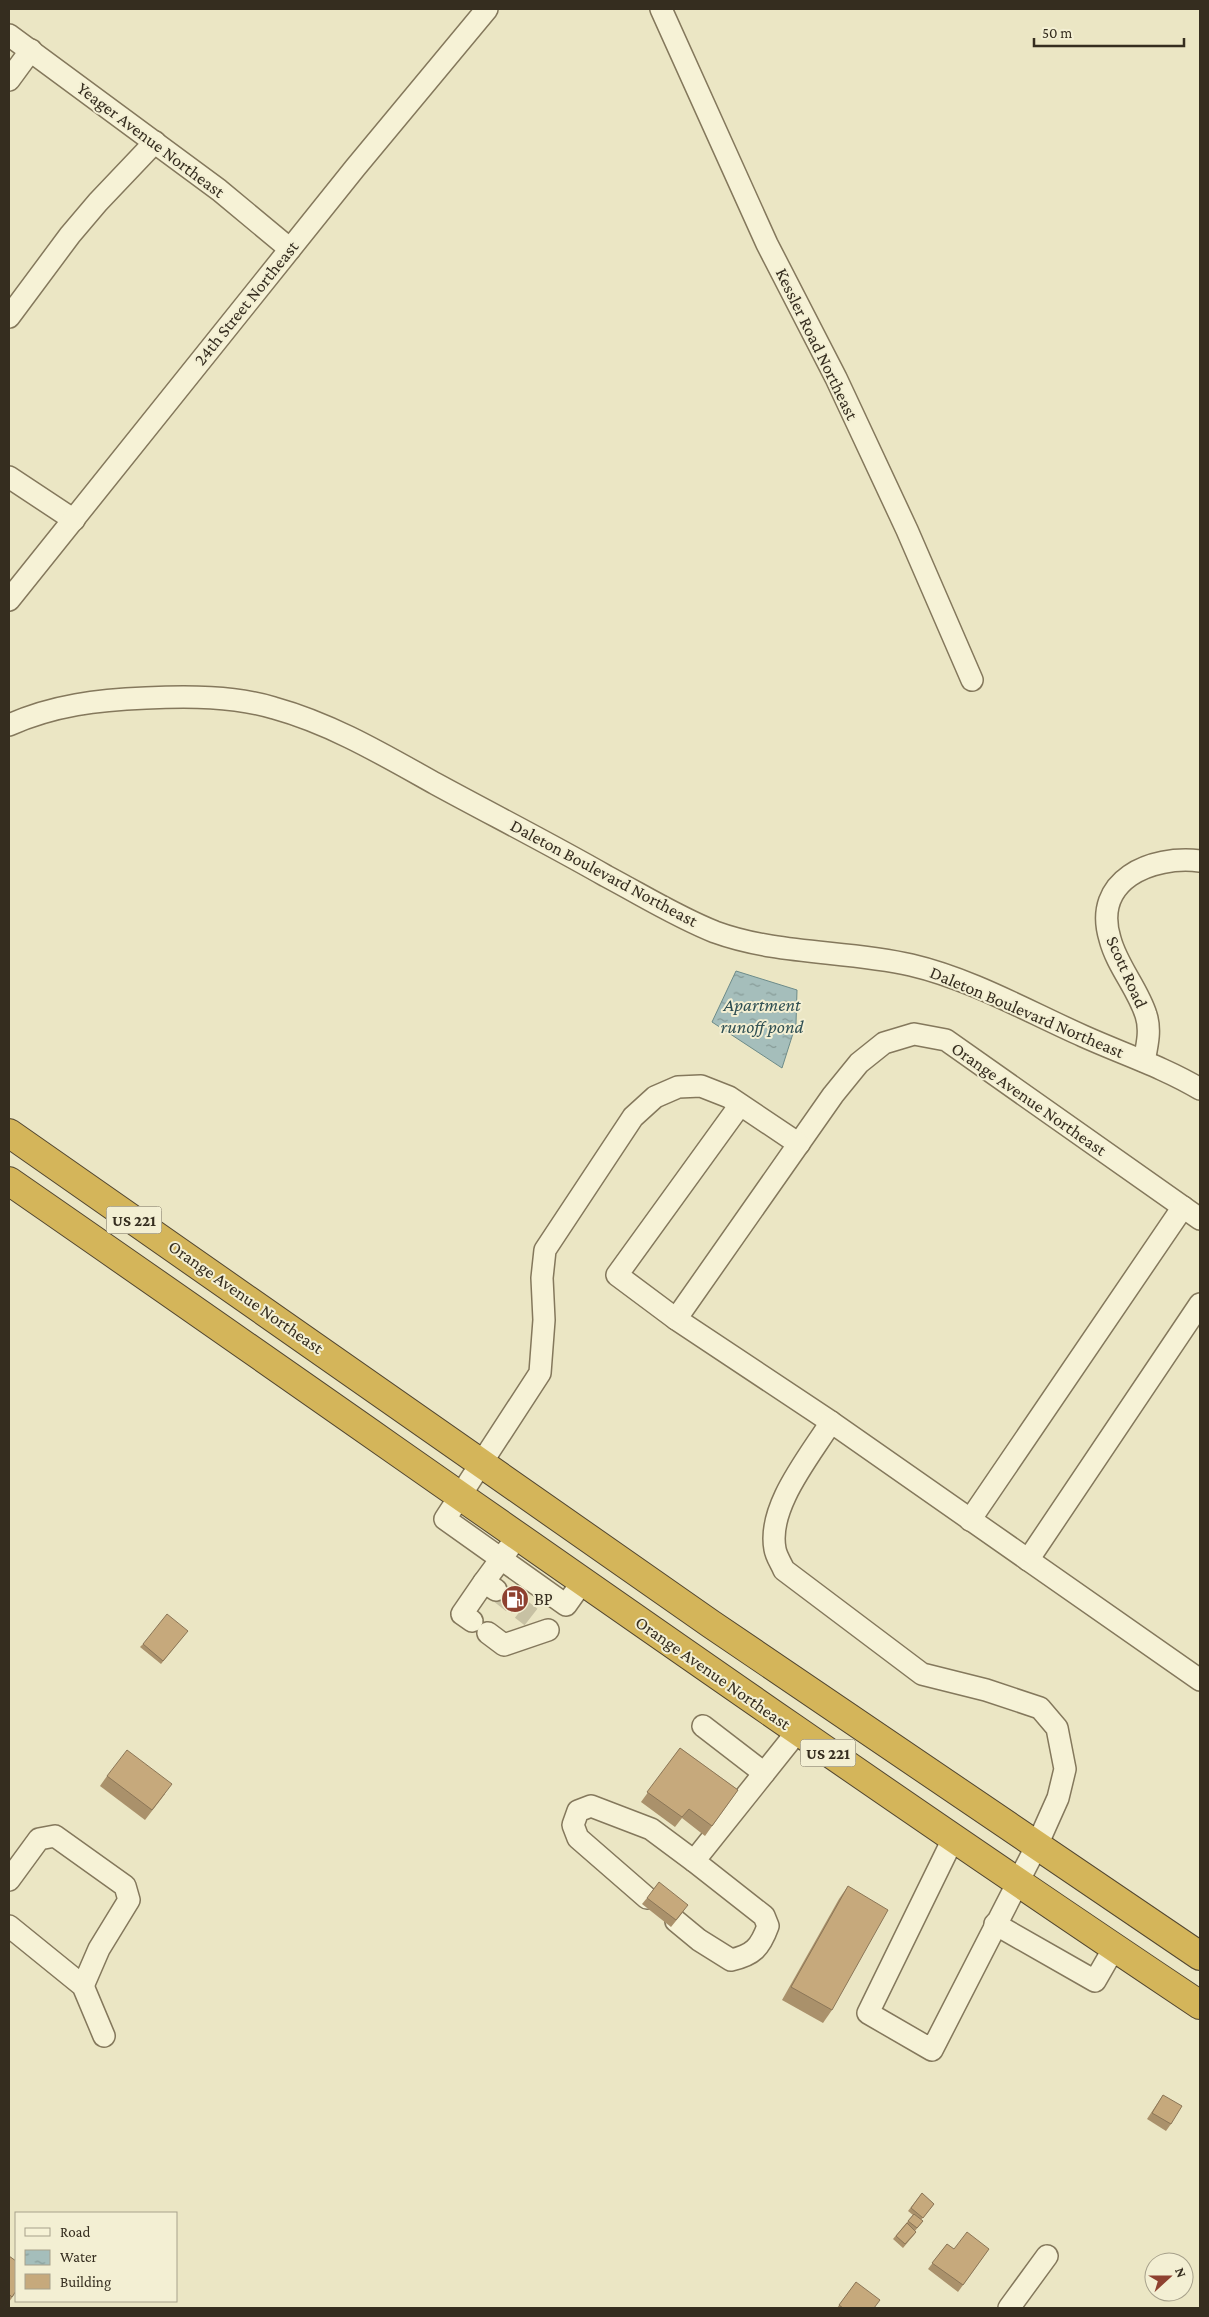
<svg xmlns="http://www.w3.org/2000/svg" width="1209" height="2317" viewBox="0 0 1209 2317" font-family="'Crimson Pro',serif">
<defs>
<pattern id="water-ripples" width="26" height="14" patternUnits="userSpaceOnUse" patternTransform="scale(1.25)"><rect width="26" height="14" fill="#a5bebb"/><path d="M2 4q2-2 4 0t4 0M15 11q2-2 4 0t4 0" fill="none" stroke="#879b97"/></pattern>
</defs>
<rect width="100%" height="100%" fill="#ebe6c4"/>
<polygon fill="url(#water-ripples)" stroke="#6d8b89" points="736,971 797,990 796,1024 782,1068 712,1022"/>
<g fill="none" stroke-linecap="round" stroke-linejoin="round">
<polyline stroke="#c7c1a3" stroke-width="21" stroke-dasharray="21 11" stroke-linecap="butt" points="496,1590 531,1617"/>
<g stroke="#84785c" stroke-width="24">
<g id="minor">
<polyline points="661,9 767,244 836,378 907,530 972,680"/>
<polyline points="9,35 219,190 290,249"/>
<polyline points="9,80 31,50"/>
<polyline points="9,317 70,235 98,202 155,142"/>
<polyline points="9,477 74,520"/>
<polyline points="9,600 355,168 487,9"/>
<path d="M9 725C54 705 98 700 146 698 188 696 234 696 274 708 332 724 384 755 436 784 493 815 550 844 606 876 642 895 677 917 715 932 778 955 846 950 911 965 971 979 1027 1011 1083 1036 1123 1054 1163 1067 1200 1089"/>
<path d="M1144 1061C1147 1046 1151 1030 1146 1015 1138 989 1117 966 1110 939 1092 880 1151 855 1200 861"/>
<polyline points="676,1319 617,1275 740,1105"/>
<polyline points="831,1422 676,1319 833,1095 859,1063 884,1043 914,1034 946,1040 1200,1219"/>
<polyline points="970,1520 1183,1207"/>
<polyline points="1028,1560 1200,1304"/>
<polyline points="583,1581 566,1605 445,1519 540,1373 544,1320 542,1278 545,1250 633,1117 655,1097 678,1087 701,1086 729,1097 799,1144"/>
<polyline points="496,1590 484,1582 509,1548"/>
<polyline points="472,1621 462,1614 484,1582"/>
<polyline points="488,1633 504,1645 548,1630"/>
<polyline points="703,1726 764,1773"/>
<path d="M953 1839 868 2013 932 2050 1037 1845 1058 1798 1065 1769 1057 1728 1040 1708 986 1690 922 1674 784 1570C781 1563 776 1556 775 1549 767 1507 810 1456 831 1422L1200 1680"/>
<polyline points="9,1880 39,1839 55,1836 125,1886 129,1900 99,1949 83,1986"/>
<polyline points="647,1898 578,1838 573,1825 578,1811 591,1806 651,1829 694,1861"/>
<path d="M676 1921 699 1940 731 1960C753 1955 760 1948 768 1926L764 1916 694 1861 797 1732"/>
<polyline points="995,1924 1095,1981 1114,1948"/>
<polyline points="9,1926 83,1986 104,2036"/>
<polyline points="1009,2308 1047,2256"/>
</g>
</g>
<g stroke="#524630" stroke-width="30">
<g id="highway">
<polyline points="9,1133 711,1624 1200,1956"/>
<path d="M9 1181C406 1456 799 1737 1200 2005"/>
</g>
</g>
<use href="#minor" stroke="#f6f2d6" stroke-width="21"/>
<use href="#highway" stroke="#d4b55a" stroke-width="28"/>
</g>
<g fill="#aa916b">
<polygon points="185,1634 161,1664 140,1647 143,1644"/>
<polygon points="680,1748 738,1790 705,1836 682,1818 675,1827 641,1802"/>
<polygon points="107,1776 165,1794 145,1820 100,1786"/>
<polygon points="848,1886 832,2010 823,2023 782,2000 839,1899"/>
<polygon points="647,1898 684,1911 671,1927 642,1904"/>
<polygon points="1163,2095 1171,2124 1166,2131 1147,2119"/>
<polygon points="922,2193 934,2204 921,2220 923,2221 915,2231 916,2232 914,2235 903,2248 893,2239 913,2215 908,2211"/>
<polygon points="947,2244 954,2249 989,2249 958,2292 928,2269"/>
<polygon points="9,2256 16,2261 16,2292 9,2302"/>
<polygon points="856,2282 874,2308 837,2308"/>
</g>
<g fill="#c6a97c" stroke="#8b7657">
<polygon points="167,1614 188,1631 163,1661 143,1644"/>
<polygon points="680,1748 738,1790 712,1826 689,1809 682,1817 647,1792"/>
<polygon points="127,1750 172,1784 152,1810 107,1776"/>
<polygon points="659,1882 688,1905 676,1920 647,1898"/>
<polygon points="848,1886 888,1910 832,2010 791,1987"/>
<polygon points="1163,2095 1182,2106 1171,2124 1152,2113"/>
<polygon points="922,2193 934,2204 923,2218 911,2208"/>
<polygon points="914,2214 923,2221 917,2228 908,2221"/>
<polygon points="907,2223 916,2232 905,2244 896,2236"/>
<polygon points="967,2232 989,2249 963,2285 932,2263 947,2244 954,2249"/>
<polygon points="9,2256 16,2261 16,2291 12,2297 9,2294"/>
<polygon points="856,2282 880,2300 874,2308 843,2308 839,2305"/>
</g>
<defs>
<g id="fuel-disc" transform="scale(1.4375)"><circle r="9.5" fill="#8e4130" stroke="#f3efd3"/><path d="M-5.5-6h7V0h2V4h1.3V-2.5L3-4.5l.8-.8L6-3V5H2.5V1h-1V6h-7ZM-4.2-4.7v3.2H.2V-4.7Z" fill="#fff"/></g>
</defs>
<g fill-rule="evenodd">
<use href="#fuel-disc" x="515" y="1599"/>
</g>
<g text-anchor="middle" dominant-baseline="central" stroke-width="4" stroke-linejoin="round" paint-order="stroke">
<g fill="#f3efd3" stroke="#6e6755" stroke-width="1">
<rect x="106.5" y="1206.5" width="55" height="27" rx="4"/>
<rect x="800.5" y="1739.5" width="55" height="27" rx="4"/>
</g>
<g font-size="16" font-weight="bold" fill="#352d1f">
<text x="134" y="1220">US 221</text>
<text x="828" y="1753">US 221</text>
</g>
<g font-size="18" fill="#352d1f" stroke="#f3efd3">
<text transform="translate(151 140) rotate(37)">Yeager Avenue Northeast</text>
<text transform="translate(246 303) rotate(-51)">24th Street Northeast</text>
<text transform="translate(817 344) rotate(64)">Kessler Road Northeast</text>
<text transform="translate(604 873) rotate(28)">Daleton Boulevard Northeast</text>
<text transform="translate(1127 972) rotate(66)">Scott Road</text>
<text transform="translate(1027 1012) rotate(23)">Daleton Boulevard Northeast</text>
<text transform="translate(1029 1099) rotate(35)">Orange Avenue Northeast</text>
<text transform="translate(246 1297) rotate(35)">Orange Avenue Northeast</text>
<text transform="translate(713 1673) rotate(35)">Orange Avenue Northeast</text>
</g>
<g font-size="18" fill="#352d1f" stroke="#f3efd3" text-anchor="start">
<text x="534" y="1599">BP</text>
</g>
<g font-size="19" font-style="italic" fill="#2f4f53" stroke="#f3efd3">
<text x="762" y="1004">Apartment<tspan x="762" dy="22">runoff pond</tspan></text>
</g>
</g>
<rect width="1209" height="2317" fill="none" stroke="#352d1f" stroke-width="20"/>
<rect x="15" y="2212" width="162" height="90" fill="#f3efd3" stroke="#a7a18b"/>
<rect x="25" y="2228" width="25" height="8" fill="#f6f2d6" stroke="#a7a18b"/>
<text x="60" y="2237" font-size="15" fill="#352d1f">Road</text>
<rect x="25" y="2250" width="25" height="15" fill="url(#water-ripples)" stroke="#a7a18b"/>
<text x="60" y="2262" font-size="15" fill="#352d1f">Water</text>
<rect x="25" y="2274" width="25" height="15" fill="#c6a97c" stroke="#a7a18b"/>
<text x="60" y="2287" font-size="15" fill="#352d1f">Building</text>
<g transform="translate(1169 2277) rotate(69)"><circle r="24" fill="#f3efd3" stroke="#a7a18b"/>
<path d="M0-4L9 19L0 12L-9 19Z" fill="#8e4130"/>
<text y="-8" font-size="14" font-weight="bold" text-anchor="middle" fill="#352d1f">N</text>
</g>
<path d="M1034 38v8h150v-8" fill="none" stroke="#352d1f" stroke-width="2.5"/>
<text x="1042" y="38" font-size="15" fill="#352d1f" stroke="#f3efd3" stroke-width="4" paint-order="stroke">50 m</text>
</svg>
